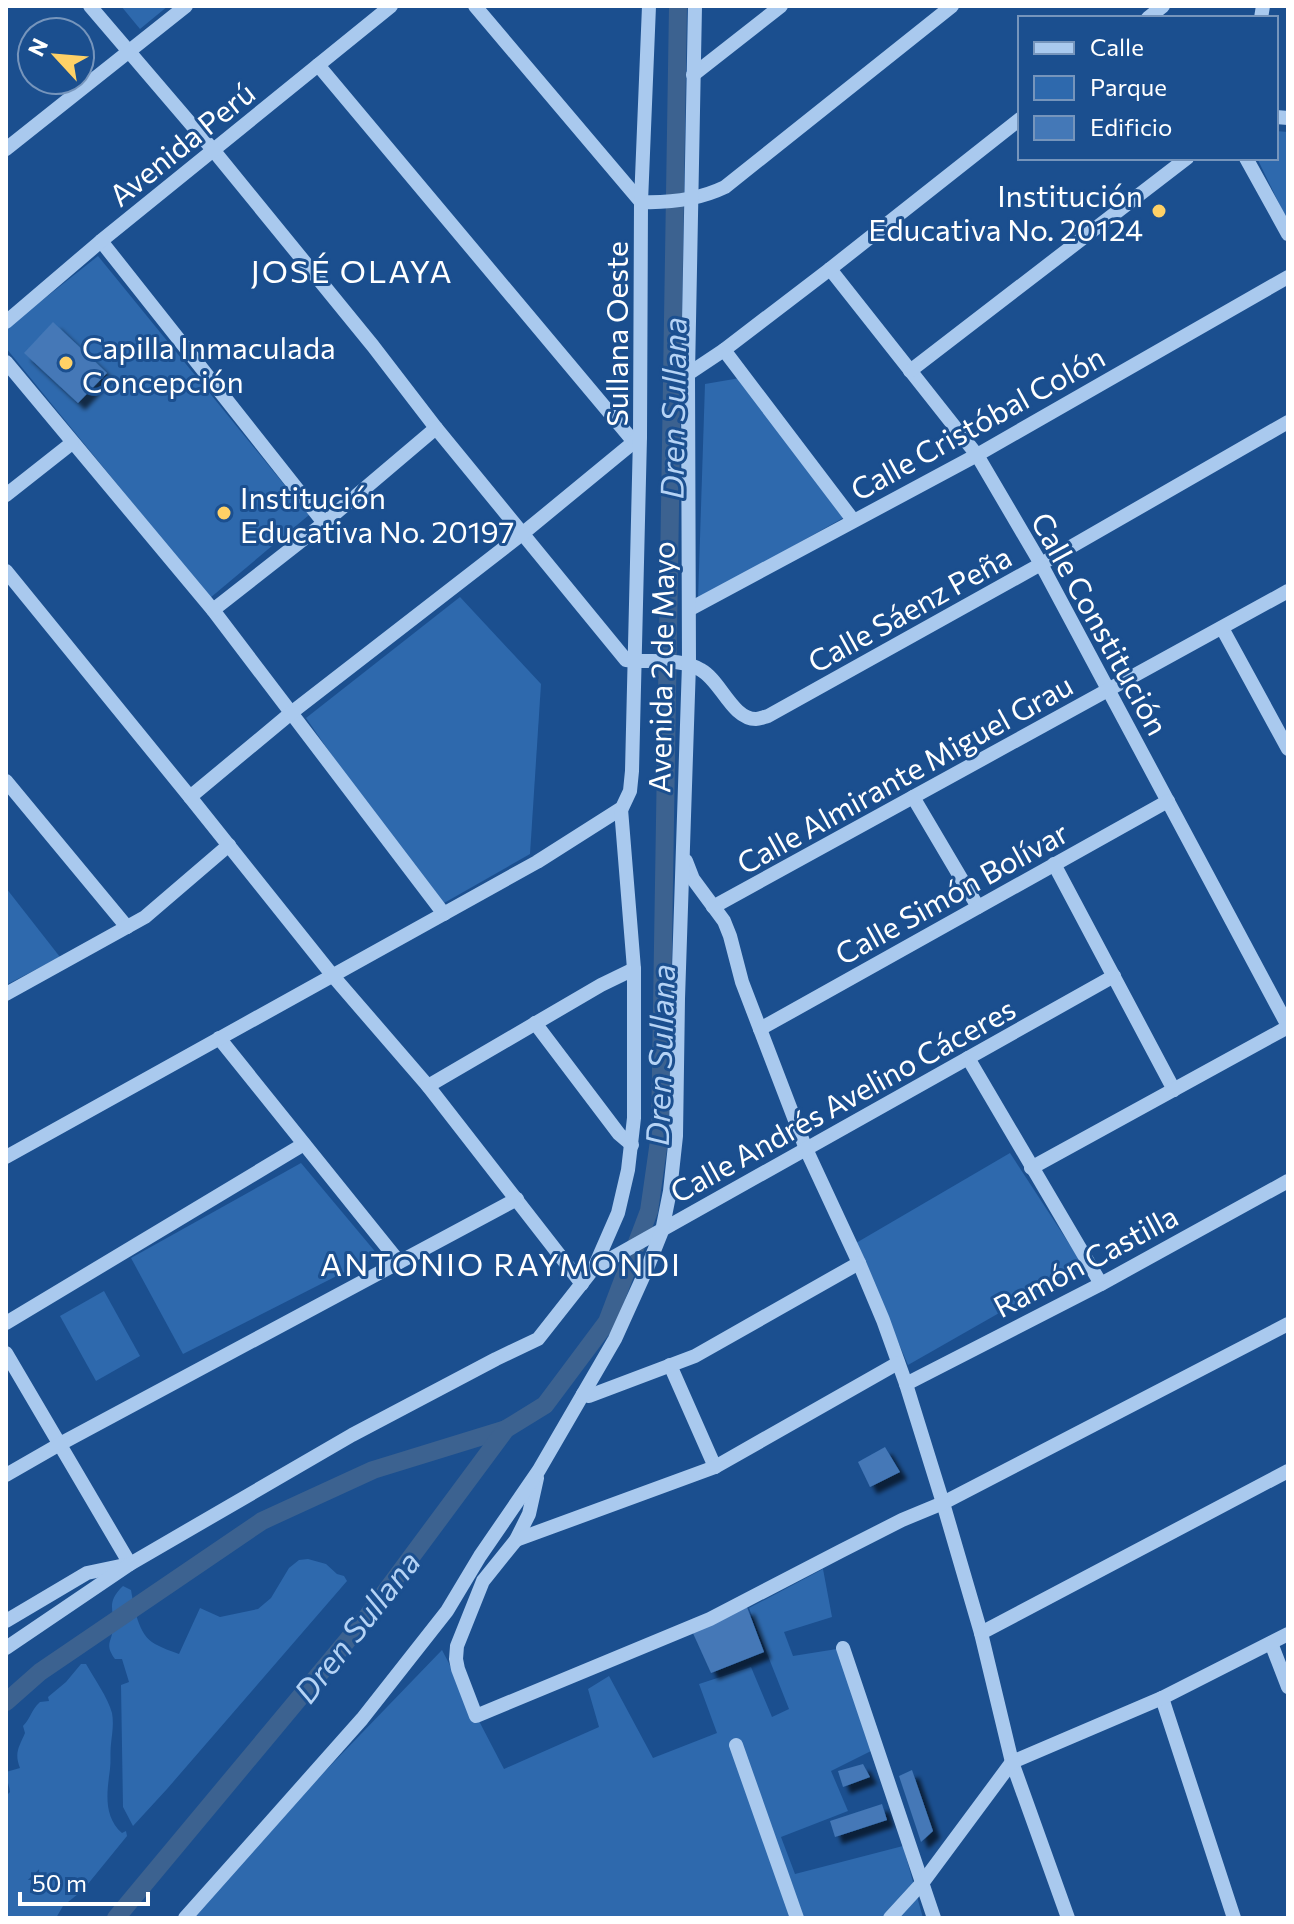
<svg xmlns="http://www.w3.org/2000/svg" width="1294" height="1924" viewBox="0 0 1294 1924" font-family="Commissioner,sans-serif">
<defs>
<filter id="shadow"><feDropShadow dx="7" dy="7" stdDeviation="2" flood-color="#0009"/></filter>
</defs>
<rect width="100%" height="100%" fill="#1b4f8f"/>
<g fill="#2e69ad">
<polygon points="121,6 168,6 140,29"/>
<polygon points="1276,131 1288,132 1288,222 1257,158 1276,158"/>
<polygon points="98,256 309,515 210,598 6,348 6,329"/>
<polygon points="740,378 843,518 698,600 705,384"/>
<polygon points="460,597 541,684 530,854 437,907 306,718"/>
<polygon points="6,888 60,957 6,985"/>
<polygon points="1010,1153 1083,1265 908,1365 856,1243"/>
<polygon points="301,1163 378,1255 183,1354 131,1258"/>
<polygon points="104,1291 140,1356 96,1381 60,1316"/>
<path d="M308 1559 326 1564 337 1574 344 1576 347 1581 167 1789 133 1826 123 1807 121 1685 129 1682 122 1659H115C104 1644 112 1642 113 1628 115 1610 105 1603 123 1586L131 1590C134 1607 138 1635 155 1644 162 1648 171 1651 179 1654L200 1608 220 1617 258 1609 271 1598 289 1568 299 1560Z"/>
<polygon points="823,1569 832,1617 784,1632 793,1656 843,1648 873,1750 831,1771 848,1811 781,1837 795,1874 903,1846 923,1918 190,1918 278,1820 442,1650 504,1769 599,1727 588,1689 609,1676 653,1758 717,1733 699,1684 751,1667 772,1717 789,1709 749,1608"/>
<path d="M81 1664H86C94 1678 108 1698 112 1713 114 1724 112 1734 111 1744 110 1753 111 1761 110 1769 107 1792 103 1816 122 1833L126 1831 127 1836 83 1890 63 1906 56 1918H6V1791L8 1794 10 1792C9 1784 6 1779 6 1772L20 1768C14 1753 19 1747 25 1733L23 1726C31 1718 31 1710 40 1702L49 1701 48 1697 66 1682Z"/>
</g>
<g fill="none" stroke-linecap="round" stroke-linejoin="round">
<g stroke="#3c6290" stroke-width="18">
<polyline points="6,1702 40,1672 262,1521 373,1470 506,1429"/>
<polyline points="116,1918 366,1618 506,1429 545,1405 607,1322 649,1211 660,1134 678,6"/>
</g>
</g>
<g fill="#4478b7" filter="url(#shadow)">
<polygon points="53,322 107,373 78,403 24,353"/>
<polygon points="885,1447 900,1472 870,1487 858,1462"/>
<polygon points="747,1607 764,1652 711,1673 692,1631"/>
<polygon points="863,1764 870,1777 843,1787 838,1771"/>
<polygon points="912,1770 933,1831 921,1842 899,1776"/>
<polygon points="882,1804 887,1820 835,1837 830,1821"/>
</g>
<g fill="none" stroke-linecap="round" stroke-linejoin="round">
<g stroke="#a9c9ee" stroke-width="14">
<path d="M90 6 214 151 373 346 436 428 626 660C650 663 680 657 701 670 721 681 732 719 756 719 760 719 764 717 768 716L1041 564 1288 422"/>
<path d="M475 6 641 202C670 203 698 200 725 187L952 6"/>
<polyline points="1148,18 1163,6"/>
<polyline points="1261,18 1263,6"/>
<polyline points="318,65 634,442"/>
<polyline points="693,75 781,6"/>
<polyline points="1276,117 1288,118"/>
<polyline points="6,149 186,6"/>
<polyline points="1246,158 1288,234"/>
<polyline points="101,241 324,523"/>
<polyline points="830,269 977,455 1041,564 1288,1026"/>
<polyline points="6,322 101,241 391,6"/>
<polyline points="724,350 853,520"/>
<polyline points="6,362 213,610 444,914"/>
<polyline points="910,371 1187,158"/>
<polyline points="688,374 724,350 830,269 1020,119"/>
<polyline points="6,495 72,443"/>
<polyline points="6,571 190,797 333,976 428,1086 582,1284"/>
<polyline points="690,609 977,455 1288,277"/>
<polyline points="213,610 324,523 436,428"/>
<polyline points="1222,628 1288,749"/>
<polyline points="6,781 127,927"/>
<polyline points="190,797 291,713 522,534 640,437"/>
<polyline points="913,797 978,907"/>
<polyline points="686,861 693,879 724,921 730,936 742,982 806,1149 859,1263 883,1320 906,1384 943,1503 981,1633 1012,1762 1068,1918"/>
<polyline points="1054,864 1174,1090"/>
<polyline points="713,907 1288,591"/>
<polyline points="6,994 145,917 229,845"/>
<polyline points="535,1023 619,1134 632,1145"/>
<polyline points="760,1029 1168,801"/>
<polyline points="219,1038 399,1262"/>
<polyline points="968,1058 1101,1284"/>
<polyline points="428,1086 601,985 634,969"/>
<polyline points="6,1157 537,862 622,808 630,791 632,771 640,437 641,202 649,6"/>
<polyline points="1031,1168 1288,1027"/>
<polyline points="594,1268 1114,976"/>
<polyline points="6,1323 304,1144"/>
<polyline points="6,1353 130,1564"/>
<polyline points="670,1365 715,1467"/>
<polyline points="906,1384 1101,1284 1288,1181"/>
<polyline points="583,1394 589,1396 695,1356 859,1263"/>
<polyline points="6,1475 60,1444 517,1199"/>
<polyline points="537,1478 529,1514 516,1540 483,1581 457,1646 456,1659 458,1669 476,1716 710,1619 841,1551 902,1520 943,1503 1288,1324"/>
<polyline points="516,1540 715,1467 898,1363"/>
<polyline points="6,1621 87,1573 125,1565"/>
<polyline points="981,1633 1288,1471"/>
<polyline points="1271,1643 1288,1687"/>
<polyline points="6,1648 130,1564 352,1435 496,1359 538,1339 594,1268 618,1213 628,1170 634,1118 634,969 621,809"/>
<polyline points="843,1648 934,1918"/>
<polyline points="1162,1698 1234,1918"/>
<polyline points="736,1745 797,1918"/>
<polyline points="185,1918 362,1719 447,1611 480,1556 539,1470 615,1339 648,1266 662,1231 670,1191 676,1136 678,999 689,664 688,374 695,6"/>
<polyline points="890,1918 923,1882 1012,1762 1162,1698 1288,1634"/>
</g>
</g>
<g fill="#ffd166" stroke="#1b4f8f" stroke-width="3">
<circle cx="1159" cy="211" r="8"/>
<circle cx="66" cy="363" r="8"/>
<circle cx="224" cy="513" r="8"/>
</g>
<g text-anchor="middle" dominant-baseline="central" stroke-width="6" stroke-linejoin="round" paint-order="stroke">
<g font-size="30" fill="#fff" stroke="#1b4f8f">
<text transform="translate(181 143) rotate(-39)">Avenida Perú</text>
<text transform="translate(615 334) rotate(-90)">Sullana Oeste</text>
<text transform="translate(977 422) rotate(-29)">Calle Cristóbal Colón</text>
<text transform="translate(909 608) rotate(-29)">Calle Sáenz Peña</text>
<text transform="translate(1101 623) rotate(61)">Calle Constitución</text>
<text transform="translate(660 667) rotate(-89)">Avenida 2 de Mayo</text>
<text transform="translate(904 773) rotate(-29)">Calle Almirante Miguel Grau</text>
<text transform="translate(951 892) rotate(-29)">Calle Simón Bolívar</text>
<text transform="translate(842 1099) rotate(-29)">Calle Andrés Avelino Cáceres</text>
<text transform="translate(1085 1260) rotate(-28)">Ramón Castilla</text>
</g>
<g font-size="30" fill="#fff" stroke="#1b4f8f" text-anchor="start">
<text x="1143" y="194" text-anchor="end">Institución<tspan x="1143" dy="34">Educativa No. 20124</tspan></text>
<text x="82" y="346">Capilla Inmaculada<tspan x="82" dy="34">Concepción</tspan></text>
<text x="240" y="496">Institución<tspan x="240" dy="34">Educativa No. 20197</tspan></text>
</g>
<g font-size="32" letter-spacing="2" fill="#fff" stroke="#1b4f8f">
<text x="352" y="270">JOSÉ OLAYA</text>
<text x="501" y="1263">ANTONIO RAYMONDI</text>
</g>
<g font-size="32" font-style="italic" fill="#b5d3f5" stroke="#1b4f8f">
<text transform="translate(672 408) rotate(-89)">Dren Sullana</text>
<text transform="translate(659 1055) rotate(-88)">Dren Sullana</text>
<text transform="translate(356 1626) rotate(-52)">Dren Sullana</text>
</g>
</g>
<rect width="1294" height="1924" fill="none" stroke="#ffffff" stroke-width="16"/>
<rect x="1018" y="16" width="260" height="144" fill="#1b4f8f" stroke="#7695bc" stroke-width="2"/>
<rect x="1034" y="42" width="40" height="12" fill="#a9c9ee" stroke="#7695bc" stroke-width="2"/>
<text x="1090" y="56" font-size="24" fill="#ffffff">Calle</text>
<rect x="1034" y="76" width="40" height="24" fill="#2e69ad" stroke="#7695bc" stroke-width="2"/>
<text x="1090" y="96" font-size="24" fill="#ffffff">Parque</text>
<rect x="1034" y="116" width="40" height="24" fill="#4478b7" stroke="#7695bc" stroke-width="2"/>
<text x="1090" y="136" font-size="24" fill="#ffffff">Edificio</text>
<g transform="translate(56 56) rotate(296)"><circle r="38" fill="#1b4f8f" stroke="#7695bc" stroke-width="2"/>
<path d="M0-6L14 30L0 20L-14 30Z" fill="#ffd166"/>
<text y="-12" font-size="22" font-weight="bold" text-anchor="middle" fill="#ffffff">N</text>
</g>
<path d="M20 1892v12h128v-12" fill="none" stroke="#ffffff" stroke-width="4"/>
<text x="32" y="1892" font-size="24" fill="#ffffff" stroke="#1b4f8f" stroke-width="6" paint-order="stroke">50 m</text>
</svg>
